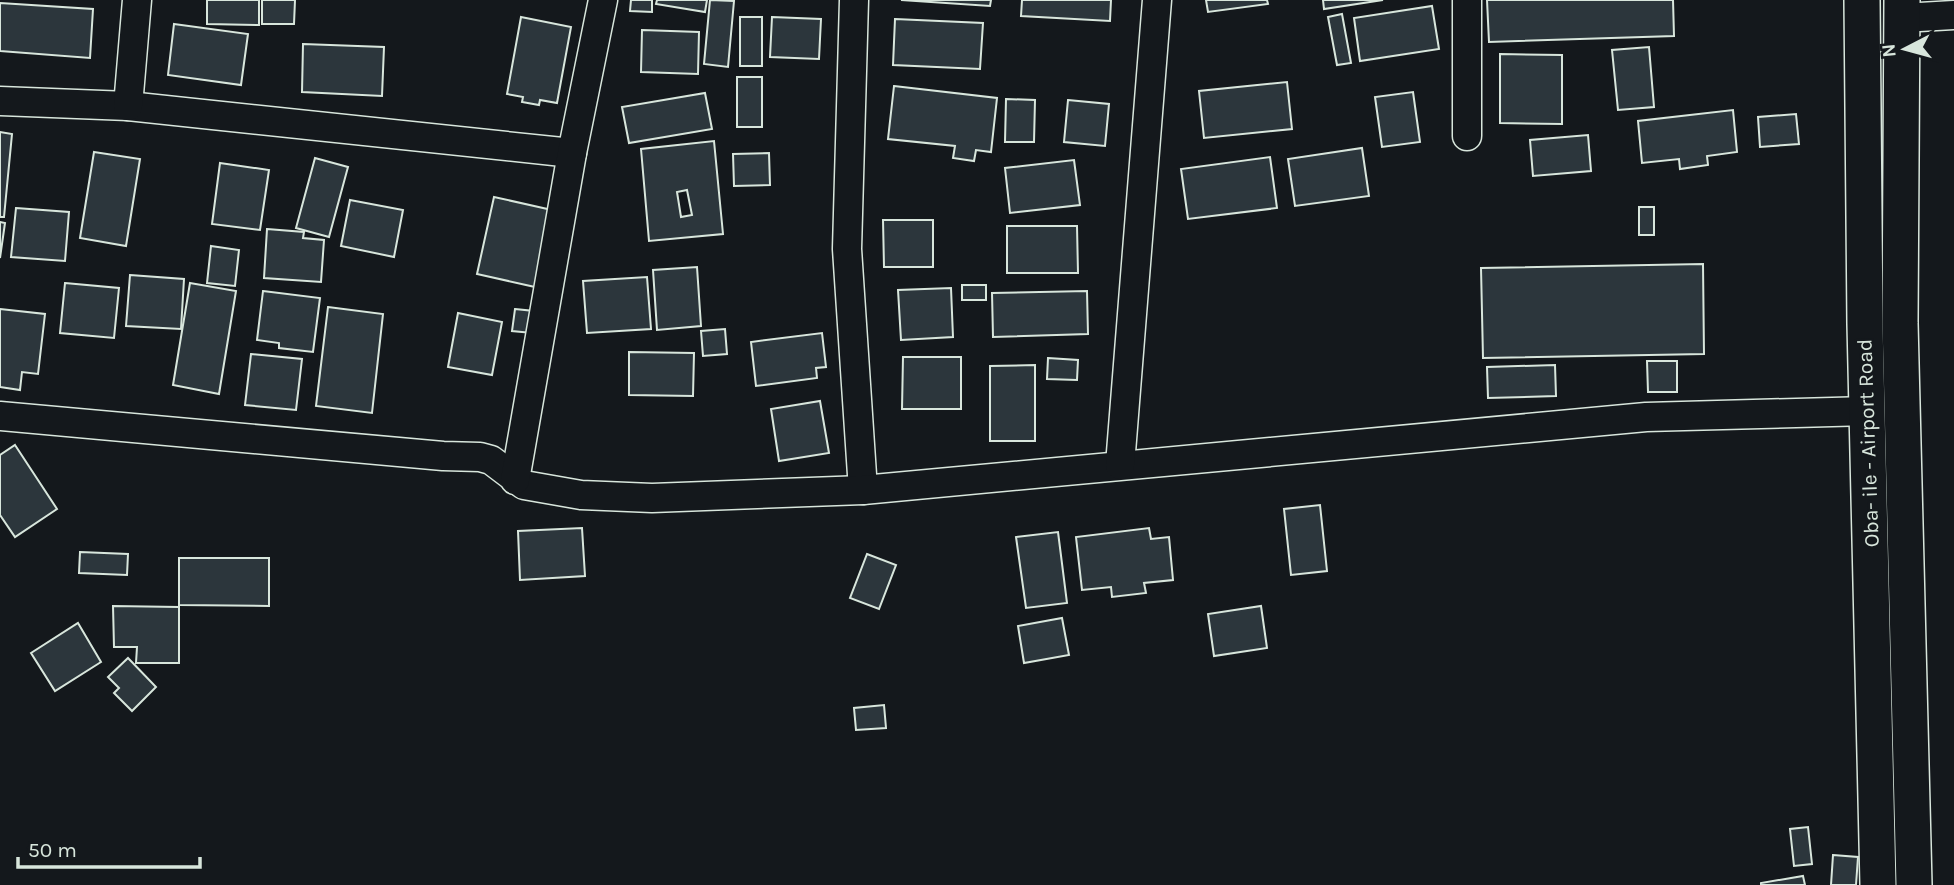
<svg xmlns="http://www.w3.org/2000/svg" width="1954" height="885" viewBox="0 0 1954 885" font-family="Karla,sans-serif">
<rect width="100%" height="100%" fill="#14181c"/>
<g fill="#2c363c" stroke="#d8e6dc" stroke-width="2" fill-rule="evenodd">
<polygon points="207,0 259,0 259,25 207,24"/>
<polygon points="262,0 295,0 294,24 262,24"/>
<polygon points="631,0 652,0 652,12 630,11"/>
<polygon points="657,0 707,0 705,12 656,4"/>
<polygon points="710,0 734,1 728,67 704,64"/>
<polygon points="901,0 991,0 990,6"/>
<polygon points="1022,0 1111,0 1110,21 1021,16"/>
<polygon points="1206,0 1267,0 1268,4 1208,12"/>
<polygon points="1323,0 1383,0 1324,9"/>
<polygon points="1487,0 1673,0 1674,36 1489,42"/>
<polygon points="0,3 93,9 90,58 0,51"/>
<polygon points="1432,6 1439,49 1360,61 1354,18"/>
<polygon points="1342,14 1351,63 1337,65 1328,17"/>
<polygon points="521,17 571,27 557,103 540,100 539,105 522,102 523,97 507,94"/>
<rect x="740" y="17" width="22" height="49"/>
<polygon points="772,17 821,19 819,59 770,57"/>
<polygon points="895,19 983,23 980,69 893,65"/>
<polygon points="174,24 248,34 241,85 168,75"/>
<polygon points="642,30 699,32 698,74 641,72"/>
<polygon points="303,44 384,47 382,96 302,92"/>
<polygon points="1649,47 1654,107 1618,110 1612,50"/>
<polygon points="1500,54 1562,55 1562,124 1500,123"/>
<rect x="737" y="77" width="25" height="50"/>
<polygon points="1287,82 1292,129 1204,138 1199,91"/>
<polygon points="894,86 997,98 991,152 976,150 974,161 953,158 955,146 888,139"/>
<polygon points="1413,92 1420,142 1382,147 1375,97"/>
<polygon points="705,93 712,129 629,143 622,107"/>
<polygon points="1006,99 1035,100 1034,142 1005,142"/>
<polygon points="1068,100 1109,104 1105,146 1064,142"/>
<polygon points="1733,110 1737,152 1707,156 1708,165 1680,169 1679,159 1642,163 1638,121"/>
<polygon points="1796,114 1799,144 1760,147 1758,117"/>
<polygon points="0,132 12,134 4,217 0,217"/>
<polygon points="1588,135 1591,171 1533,176 1530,140"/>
<path d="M714 141 723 234 649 241 641 149ZM687 190 692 215 681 217 677 192Z"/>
<polygon points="1362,148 1369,196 1295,206 1288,159"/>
<polygon points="94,152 140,159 126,246 80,238"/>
<polygon points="769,153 770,185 734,186 733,154"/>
<polygon points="1270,157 1277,208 1188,219 1181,169"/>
<polygon points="315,158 348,167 329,237 296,228"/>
<polygon points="1074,160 1080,205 1010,213 1005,168"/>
<polygon points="220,163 269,170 260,230 212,224"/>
<polygon points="494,197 552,210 535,287 477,274"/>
<polygon points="350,200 403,210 394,257 341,246"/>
<rect x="1639" y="207" width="15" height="28"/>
<polygon points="16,208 69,212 65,261 11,257"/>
<polygon points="883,220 933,220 933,267 884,267"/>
<polygon points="0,222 5,223 0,258"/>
<polygon points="1007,226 1077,226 1078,273 1007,273"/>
<polygon points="267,229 304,232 303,238 324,240 321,282 264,278"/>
<polygon points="211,246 239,250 235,286 207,283"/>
<polygon points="1703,264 1704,354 1483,358 1481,268"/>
<polygon points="697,267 701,326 657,330 653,270"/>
<polygon points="130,275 184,279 181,329 126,326"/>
<polygon points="647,277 651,329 587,333 583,281"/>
<polygon points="65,283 119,288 114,338 60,333"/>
<polygon points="190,283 236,291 219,394 173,385"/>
<rect x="962" y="285" width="24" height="15"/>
<polygon points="951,288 953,337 901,340 898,290"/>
<polygon points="263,291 320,298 313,352 279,348 279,343 257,340"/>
<polygon points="1087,291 1088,334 993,337 992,293"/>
<polygon points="328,307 383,314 372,413 316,406"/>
<polygon points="0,309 45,314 38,374 22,372 20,390 0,387"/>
<polygon points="515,309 534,311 532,333 512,331"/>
<polygon points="458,313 502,322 492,375 448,367"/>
<polygon points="725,329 727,354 703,356 701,331"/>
<polygon points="822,333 826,367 816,368 817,378 756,386 751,342"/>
<polygon points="629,352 694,353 693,396 629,395"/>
<polygon points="251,354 302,359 296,410 245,405"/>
<polygon points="903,357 961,357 961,409 902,409"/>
<polygon points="1048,358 1078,360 1077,380 1047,379"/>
<polygon points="1647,361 1677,361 1677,392 1648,392"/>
<polygon points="1035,365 1035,441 990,441 990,366"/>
<polygon points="1555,365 1556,396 1488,398 1487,367"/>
<polygon points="820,401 829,453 779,461 771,409"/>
<polygon points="15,445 57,509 15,537 0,515 0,455"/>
<polygon points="1320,505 1327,571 1291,575 1284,509"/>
<polygon points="582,528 585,576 520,580 518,531"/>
<polygon points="1149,528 1151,539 1169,537 1173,580 1144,583 1146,593 1112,597 1111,587 1082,590 1076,537"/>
<polygon points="1058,532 1067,603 1026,608 1016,537"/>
<polygon points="80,552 128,554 127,575 79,573"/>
<polygon points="867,554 896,565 879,609 850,598"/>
<polygon points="179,558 269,558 269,606 179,605"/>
<polygon points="113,606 179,607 179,663 136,663 137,647 114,647"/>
<polygon points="1261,606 1267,648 1214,656 1208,614"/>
<polygon points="1062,618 1069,655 1024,663 1018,626"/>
<polygon points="78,623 101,662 55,691 31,653"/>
<polygon points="128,658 156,687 132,711 114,693 119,688 108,677"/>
<polygon points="884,705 886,728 856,730 854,708"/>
<polygon points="1808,827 1812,864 1794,866 1790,829"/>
<polygon points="1833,855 1858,857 1856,885 1831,885"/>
<polygon points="1803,876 1805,885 1761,885 1761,883"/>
</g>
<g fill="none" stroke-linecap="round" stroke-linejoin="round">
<g stroke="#d8e6dc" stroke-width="31">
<g id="minor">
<polyline points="854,0 847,249 863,490"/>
<polyline points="1902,18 1954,15"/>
<polyline points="0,101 128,106 572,153"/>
<polyline points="128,106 137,0"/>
<polyline points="1467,136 1467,0"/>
<polyline points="0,416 443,456 480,457 491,460 524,485 581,495 652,498 863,490 1646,417 1868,411"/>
<polyline points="1120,465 1157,0"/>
<polyline points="515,480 572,153 603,0"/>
</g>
</g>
<g stroke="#d8e6dc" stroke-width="38">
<g id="major">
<polyline points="1862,0 1865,324 1878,885"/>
<polyline points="1902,0 1900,323 1914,885"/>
</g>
</g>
<use href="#minor" stroke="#14181c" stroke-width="28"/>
<use href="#major" stroke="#14181c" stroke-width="35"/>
</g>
<g text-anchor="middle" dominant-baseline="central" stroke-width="5" stroke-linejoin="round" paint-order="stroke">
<g font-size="21" fill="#d8e6dc" stroke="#14181c">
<text transform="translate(1868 443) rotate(-92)">Oba- ile - Airport Road</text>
</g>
</g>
<g transform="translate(1905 49) rotate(264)" stroke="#14181c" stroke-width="5" paint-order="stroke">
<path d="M0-5L12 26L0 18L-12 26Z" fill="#d8e6dc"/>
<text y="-10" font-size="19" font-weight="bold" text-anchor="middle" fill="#d8e6dc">N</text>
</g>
<path d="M18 857v10h182v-10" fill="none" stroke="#d8e6dc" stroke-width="3.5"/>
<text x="28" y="857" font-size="21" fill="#d8e6dc" stroke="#14181c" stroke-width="5" paint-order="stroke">50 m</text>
</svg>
